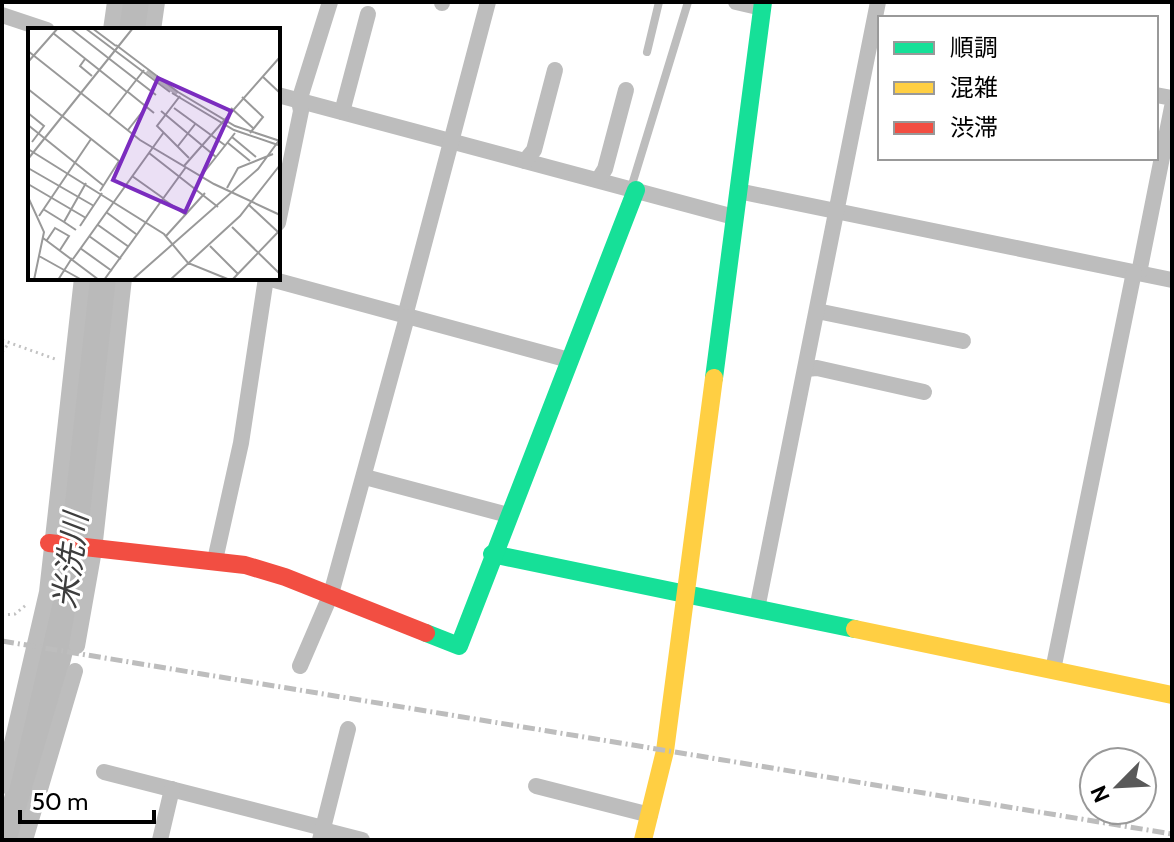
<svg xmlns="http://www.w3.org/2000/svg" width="1174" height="842" viewBox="0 0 1174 842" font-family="Cabin,'Noto Sans JP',sans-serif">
<rect width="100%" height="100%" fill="#fff"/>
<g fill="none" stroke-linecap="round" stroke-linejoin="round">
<g stroke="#bababa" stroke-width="32">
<polyline points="133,30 136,2"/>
<polyline points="10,840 62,630 104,278"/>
</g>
<g stroke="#c2c2c2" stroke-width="3" stroke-dasharray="2 4" stroke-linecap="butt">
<polyline points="2,340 55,359"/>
<polyline points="2,352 9,343"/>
<polyline points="2,615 15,614 26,605"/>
</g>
<g stroke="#bdbdbd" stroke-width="8">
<polyline points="647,52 659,2"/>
<polyline points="631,188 688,2"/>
</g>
<g stroke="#bdbdbd" stroke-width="16">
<polyline points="736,2 762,8"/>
<polyline points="442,3 442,2"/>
<polyline points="2,15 47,30"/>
<polyline points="111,30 115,2"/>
<polyline points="153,30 157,2"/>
<polyline points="278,95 734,217"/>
<polyline points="1156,95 1172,98"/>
<polyline points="342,112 368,14"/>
<polyline points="525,161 534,150 555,70"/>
<polyline points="598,180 605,169 626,90"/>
<polyline points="738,191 1172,280"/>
<polyline points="278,223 301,111 299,101 330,2"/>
<polyline points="1139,273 1172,107"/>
<polyline points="267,278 569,360"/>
<polyline points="817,311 963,341"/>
<polyline points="405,316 488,2"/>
<polyline points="806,369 817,368 924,392"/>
<polyline points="365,477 508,515"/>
<polyline points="215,560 241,443 266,278"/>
<polyline points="757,609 878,2"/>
<polyline points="77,646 94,550 124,278"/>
<polyline points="300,666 331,594 407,317"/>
<polyline points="1053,670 1134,272"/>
<polyline points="104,772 323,828"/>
<polyline points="2,786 47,592 82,278"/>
<polyline points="536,786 650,815"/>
<polyline points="323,830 362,840"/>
<polyline points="25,840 75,671"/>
<polyline points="160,840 172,789"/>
<polyline points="320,840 348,729"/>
</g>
<g stroke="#16e098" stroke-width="18">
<polyline points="714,378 763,2"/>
<polyline points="492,554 855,629"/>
<polyline points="426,633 459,646 636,190"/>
</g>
<g stroke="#ffcf43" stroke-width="18">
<polyline points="855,629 1172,695"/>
<polyline points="643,840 665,751 714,378"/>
</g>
<polyline stroke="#f24e42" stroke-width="18" points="49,543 245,565 285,577 426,633"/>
<polyline stroke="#bdbdbd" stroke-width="5" stroke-dasharray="12 4 2 4" stroke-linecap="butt" points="2,641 1172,834"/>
</g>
<g text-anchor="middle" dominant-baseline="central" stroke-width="6" stroke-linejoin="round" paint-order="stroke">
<g font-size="32" font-style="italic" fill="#3d3d3d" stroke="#fff">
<text transform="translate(70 561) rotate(-83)">米洗川</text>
</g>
</g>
<g transform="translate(28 28)">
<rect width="252" height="252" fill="#fff"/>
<path fill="none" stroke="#bababa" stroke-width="4" d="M119 43 149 66"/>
<path fill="none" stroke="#999" stroke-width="2" d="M42 0 79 29M57 0 142 64M64 0 88 18M25 5 99 64M88 17 150 64 207 98 252 113M0 23 112 112 186 156 252 187M79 29 128 67M57 31 52 38 64 48M0 34 30 0M234 48 252 65M0 61 91 133 72 163M100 64 126 85M144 65 206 102 250 117M152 68 129 98 161 130M214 69 235 89 222 105M146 80 198 118M203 80 225 100M133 83 188 129M0 85 16 98 4 114M81 87 116 42M0 97 76 158M100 102 118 79M204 109 228 129M200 115 222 133M150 118 168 95M0 121 136 206 160 235 202 252M121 125 190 179M0 131 105 0M156 138 252 29M0 140 66 178M104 148 135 170M173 148 207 105M0 156 58 190M199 160 210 140 245 126M0 169 16 204 6 252M135 171 158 187M221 177 250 204M15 181 36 194M78 184 108 206M11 188 63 111M70 197 101 219M52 198 74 165M204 199 252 246M48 202 36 194 58 155M61 208 93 231M138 208 177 165M15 210 71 252M19 212 27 200 41 208 32 222M182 218 210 246M52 220 84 243M11 228 54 252M45 231 136 104M30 252 44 230M76 252 158 139M104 252 230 141 252 111M142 252 212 188 252 137M204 252 252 202"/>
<path fill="#7b2cbf" fill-opacity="0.15" stroke="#7b2cbf" stroke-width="4" d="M130 50 203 83 157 184 85 152Z"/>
<rect width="252" height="252" fill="none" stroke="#000" stroke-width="4"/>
</g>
<rect width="1174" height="842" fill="none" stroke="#000000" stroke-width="8"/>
<rect x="878" y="16" width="280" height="144" fill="#ffffff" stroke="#999999" stroke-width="2"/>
<rect x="894" y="42" width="40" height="12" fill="#16e098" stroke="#999999" stroke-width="2"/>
<text x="950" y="56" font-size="24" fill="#000000">順調</text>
<rect x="894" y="82" width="40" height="12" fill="#ffcf43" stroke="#999999" stroke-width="2"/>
<text x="950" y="96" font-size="24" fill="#000000">混雑</text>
<rect x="894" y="122" width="40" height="12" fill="#f24e42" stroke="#999999" stroke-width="2"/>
<text x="950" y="136" font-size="24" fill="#000000">渋滞</text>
<g transform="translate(1118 786) rotate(246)"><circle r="38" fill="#ffffff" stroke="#999999" stroke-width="2"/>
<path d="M0-6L14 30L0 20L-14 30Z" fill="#595959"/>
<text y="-12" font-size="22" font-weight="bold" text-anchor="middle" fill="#000000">N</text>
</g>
<path d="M20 810v12h134v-12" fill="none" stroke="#000000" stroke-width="4"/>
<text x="32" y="810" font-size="24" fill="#000000" stroke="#ffffff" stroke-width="6" paint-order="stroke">50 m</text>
</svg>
